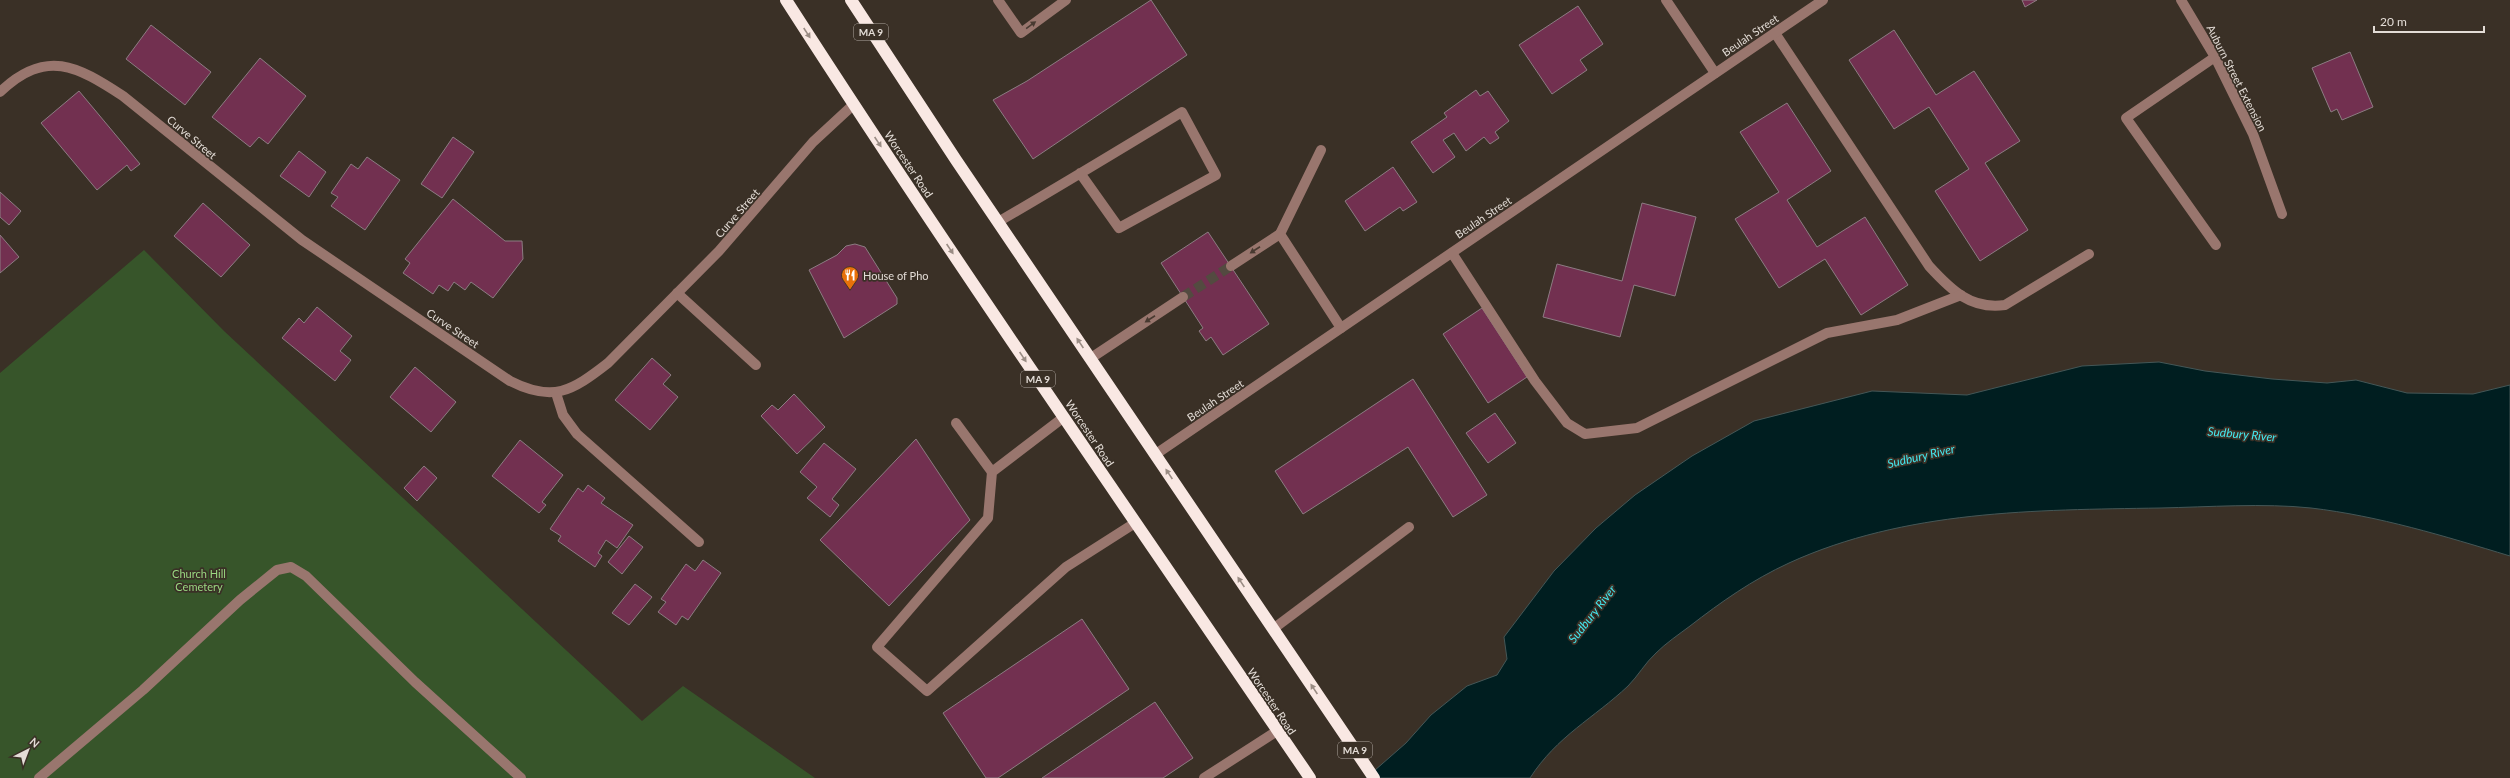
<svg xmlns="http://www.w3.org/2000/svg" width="2510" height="778" viewBox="0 0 2510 778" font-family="Lato,sans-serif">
<rect width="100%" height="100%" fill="#3a3026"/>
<polygon fill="#37552a" points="144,250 224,331 642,721 683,686 815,778 0,778 0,373"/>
<path fill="#001e20" stroke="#445757" d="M2159 362 2205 371 2272 379 2327 383 2356 380 2407 393 2473 394 2510 385V556C2444 536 2379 516 2311 508 2264 503 2208 507 2160 508 2035 510 1905 510 1789 563 1752 580 1721 602 1690 626 1678 635 1666 643 1656 653 1645 663 1638 676 1628 686 1594 718 1557 736 1530 778H1366L1406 743 1431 715 1467 686 1497 675 1507 659 1504 637 1554 571 1596 528 1635 495 1692 456 1754 421 1872 391 1967 395 2082 366Z"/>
<g fill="#723050" stroke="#8c7c82">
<polygon points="1151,0 1187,55 1033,159 993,100 1027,81"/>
<polygon points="2022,0 2037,0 2025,7"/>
<polygon points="1578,6 1603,44 1580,60 1587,70 1552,94 1519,45"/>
<polygon points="151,25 211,72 185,105 126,59"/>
<polygon points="1894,30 1936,95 1974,71 2020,141 1985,163 2028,230 1980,261 1935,191 1969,169 1929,107 1894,129 1849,60"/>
<polygon points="2350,52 2373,107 2342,120 2337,109 2331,112 2312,68"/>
<polygon points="260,58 306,96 268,144 259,137 250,147 212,117"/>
<polygon points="1476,90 1480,96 1488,91 1509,121 1495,132 1499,138 1490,144 1484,137 1466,151 1454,133 1443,140 1455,157 1433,173 1411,142 1447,117 1444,113"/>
<polygon points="79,91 140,164 131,171 127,165 97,190 41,123"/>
<polygon points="1787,103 1831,171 1787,200 1817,247 1865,217 1908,285 1861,315 1825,259 1779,288 1735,219 1779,192 1740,132"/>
<polygon points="453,137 474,152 442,198 421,184"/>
<polygon points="299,151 326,172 309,197 280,176"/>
<polygon points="367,157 400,180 365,230 331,206 338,197 331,193 351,164 358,169"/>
<polygon points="1393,167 1417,202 1403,211 1400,207 1365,231 1345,201"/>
<polygon points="0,192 21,211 9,225 0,217"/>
<polygon points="453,199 505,241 522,241 523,259 493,298 471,282 465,290 454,282 448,291 439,285 433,294 403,273 410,263 405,259"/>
<polygon points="203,203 250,245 221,277 174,236"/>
<polygon points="1642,203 1696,217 1675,296 1634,285 1620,337 1543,317 1557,264 1622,281"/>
<polygon points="1208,232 1269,324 1223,355 1211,337 1206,341 1199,331 1203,328 1161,263"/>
<polygon points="0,235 19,257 0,273"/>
<polygon points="855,244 865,247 897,298 897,304 844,338 809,270 837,255 846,246"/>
<polygon points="317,307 352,336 340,351 351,360 335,381 282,338 299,318 304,323"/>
<polygon points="1482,308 1527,377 1488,403 1443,334"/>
<polygon points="652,358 671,375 663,384 678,397 650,430 615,400"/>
<polygon points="415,367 456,402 431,432 390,397"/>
<polygon points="1413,379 1487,495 1453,517 1408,447 1303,514 1275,471"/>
<polygon points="794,394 825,427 797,454 761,416 772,405 778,410"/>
<polygon points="1495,413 1516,443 1488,463 1466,433"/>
<polygon points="916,439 970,520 889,606 820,540"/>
<polygon points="520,440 563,475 542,502 546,505 539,513 492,476"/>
<polygon points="824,443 856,469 832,499 839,505 830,517 807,498 817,487 800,472"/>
<polygon points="424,466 437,478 417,501 404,488"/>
<polygon points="588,485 605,498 601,503 633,525 617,548 606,540 598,553 602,556 595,567 558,541 561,536 550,529 578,488 583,492"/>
<polygon points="629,536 643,547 622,574 608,562"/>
<polygon points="703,560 721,573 688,620 682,616 676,625 658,612 666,602 661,599 686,564 695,571"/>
<polygon points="635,584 652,597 629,625 612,613"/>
<polygon points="1082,619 1129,689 998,778 986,778 943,713"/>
<polygon points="1155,702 1193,758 1163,778 1042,778"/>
</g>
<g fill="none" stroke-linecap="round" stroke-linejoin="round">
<polyline stroke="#534a40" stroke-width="10" stroke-dasharray="10 5" stroke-linecap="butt" points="1183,297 1231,266"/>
<g stroke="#99766e" stroke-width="10">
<polyline points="998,0 1021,33 1066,0"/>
<polyline points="1666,0 1715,73"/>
<polyline points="2181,0 2215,57 2253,134 2282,214"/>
<path d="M1775 33 1929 266C1951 290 1971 310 2005 305L2089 254"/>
<polyline points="2215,57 2126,118 2216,245"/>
<path d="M0 92C46 48 77 66 123 96L302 240 510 381C553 403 572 391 608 363L719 251 813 142 853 105"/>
<polyline points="1321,150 1280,234 1341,328"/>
<path d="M998 222C1060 186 1121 149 1182 112L1216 175 1119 228 1080 173"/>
<polyline points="1452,253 1535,381 1567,423 1585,434 1637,428 1827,333 1897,320 1961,295"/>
<polyline points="1231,266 1280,234"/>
<polyline points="677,293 756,365"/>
<polyline points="1091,358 1183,297"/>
<polyline points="556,393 563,415 577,434 699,542"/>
<polyline points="1064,417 992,472 988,518 877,647 927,691 1066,567 1135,523"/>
<polyline points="956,423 992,472"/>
<polyline points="1156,454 1823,0"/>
<polyline points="1273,629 1409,527"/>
<polyline points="39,778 143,690 240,600 277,570 291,567 306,576 415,682 521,778"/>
<polyline points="1204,778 1277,731"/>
</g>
<g stroke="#f9e8e3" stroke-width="12">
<path d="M786 0C955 263 1134 519 1310 778"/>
<polyline points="851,0 956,160 1374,778"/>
</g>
</g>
<defs><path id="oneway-solid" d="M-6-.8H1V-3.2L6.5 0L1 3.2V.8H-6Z"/></defs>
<g fill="#483a31">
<use href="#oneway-solid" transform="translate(1031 25) rotate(-36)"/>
<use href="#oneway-solid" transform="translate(1255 250) rotate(147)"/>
<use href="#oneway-solid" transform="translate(1150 319) rotate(147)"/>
</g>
<g fill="#9a8c84">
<use href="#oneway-solid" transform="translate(807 33) rotate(57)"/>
<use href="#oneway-solid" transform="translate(878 142) rotate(56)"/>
<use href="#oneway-solid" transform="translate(950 249) rotate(56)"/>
<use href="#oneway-solid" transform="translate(1080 343) rotate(-124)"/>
<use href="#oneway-solid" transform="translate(1023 357) rotate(56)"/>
<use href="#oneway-solid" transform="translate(1169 474) rotate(-124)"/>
<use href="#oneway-solid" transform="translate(1241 582) rotate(-124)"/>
<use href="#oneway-solid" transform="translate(1314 689) rotate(-124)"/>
</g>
<defs>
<g id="restaurant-pin" transform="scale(0.9)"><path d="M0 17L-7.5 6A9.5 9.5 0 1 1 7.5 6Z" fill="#e8710a" stroke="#3a3026"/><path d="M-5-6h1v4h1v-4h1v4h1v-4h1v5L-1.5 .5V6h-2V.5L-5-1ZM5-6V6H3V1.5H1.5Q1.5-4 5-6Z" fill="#fff"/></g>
</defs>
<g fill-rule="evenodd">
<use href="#restaurant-pin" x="850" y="275"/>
</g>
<g text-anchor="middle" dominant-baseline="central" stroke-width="3.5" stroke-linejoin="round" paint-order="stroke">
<g fill="#3a3026" stroke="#b0a8a1" stroke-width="1">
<rect x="854" y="24" width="34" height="16" rx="3"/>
<rect x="1021" y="371" width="34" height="16" rx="3"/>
<rect x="1338" y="742" width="34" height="16" rx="3"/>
</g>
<g font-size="10" font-weight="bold" fill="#e3dcd6">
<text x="871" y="32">MA 9</text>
<text x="1038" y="379">MA 9</text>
<text x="1355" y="750">MA 9</text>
</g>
<g font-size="11" fill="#e3dcd6" stroke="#3a3026">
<text transform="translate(1750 35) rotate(-34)">Beulah Street</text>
<text transform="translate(2237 78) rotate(63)">Auburn Street Extension</text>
<text transform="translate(192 137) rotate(40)">Curve Street</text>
<text transform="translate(909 164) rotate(56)">Worcester Road</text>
<text transform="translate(737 213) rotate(-49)">Curve Street</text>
<text transform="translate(1483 217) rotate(-34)">Beulah Street</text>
<text transform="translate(453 328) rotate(34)">Curve Street</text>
<text transform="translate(1215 400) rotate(-34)">Beulah Street</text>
<text transform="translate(1090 433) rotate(56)">Worcester Road</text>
<text transform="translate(1272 701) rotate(56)">Worcester Road</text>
</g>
<g font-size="11" fill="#e3dcd6" stroke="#3a3026" text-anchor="start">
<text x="863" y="275">House of Pho</text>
</g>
<g font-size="11" fill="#99d681" stroke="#3a3026">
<text x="199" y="573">Church Hill<tspan x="199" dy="13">Cemetery</tspan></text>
</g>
<g font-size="12" font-style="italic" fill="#44e7ee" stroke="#3a3026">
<text transform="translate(2242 434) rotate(5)">Sudbury River</text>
<text transform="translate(1921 456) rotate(-13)">Sudbury River</text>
<text transform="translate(1592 614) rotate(-52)">Sudbury River</text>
</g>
</g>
<g transform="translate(28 750) rotate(42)" stroke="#3a3026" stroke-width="3" paint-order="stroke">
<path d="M0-3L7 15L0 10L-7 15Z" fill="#e3dcd6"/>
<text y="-6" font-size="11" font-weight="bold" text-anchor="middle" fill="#e3dcd6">N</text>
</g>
<path d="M2374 26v6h110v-6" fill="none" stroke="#e3dcd6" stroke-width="2"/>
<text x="2380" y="26" font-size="12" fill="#e3dcd6" stroke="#3a3026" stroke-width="3" paint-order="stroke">20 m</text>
</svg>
